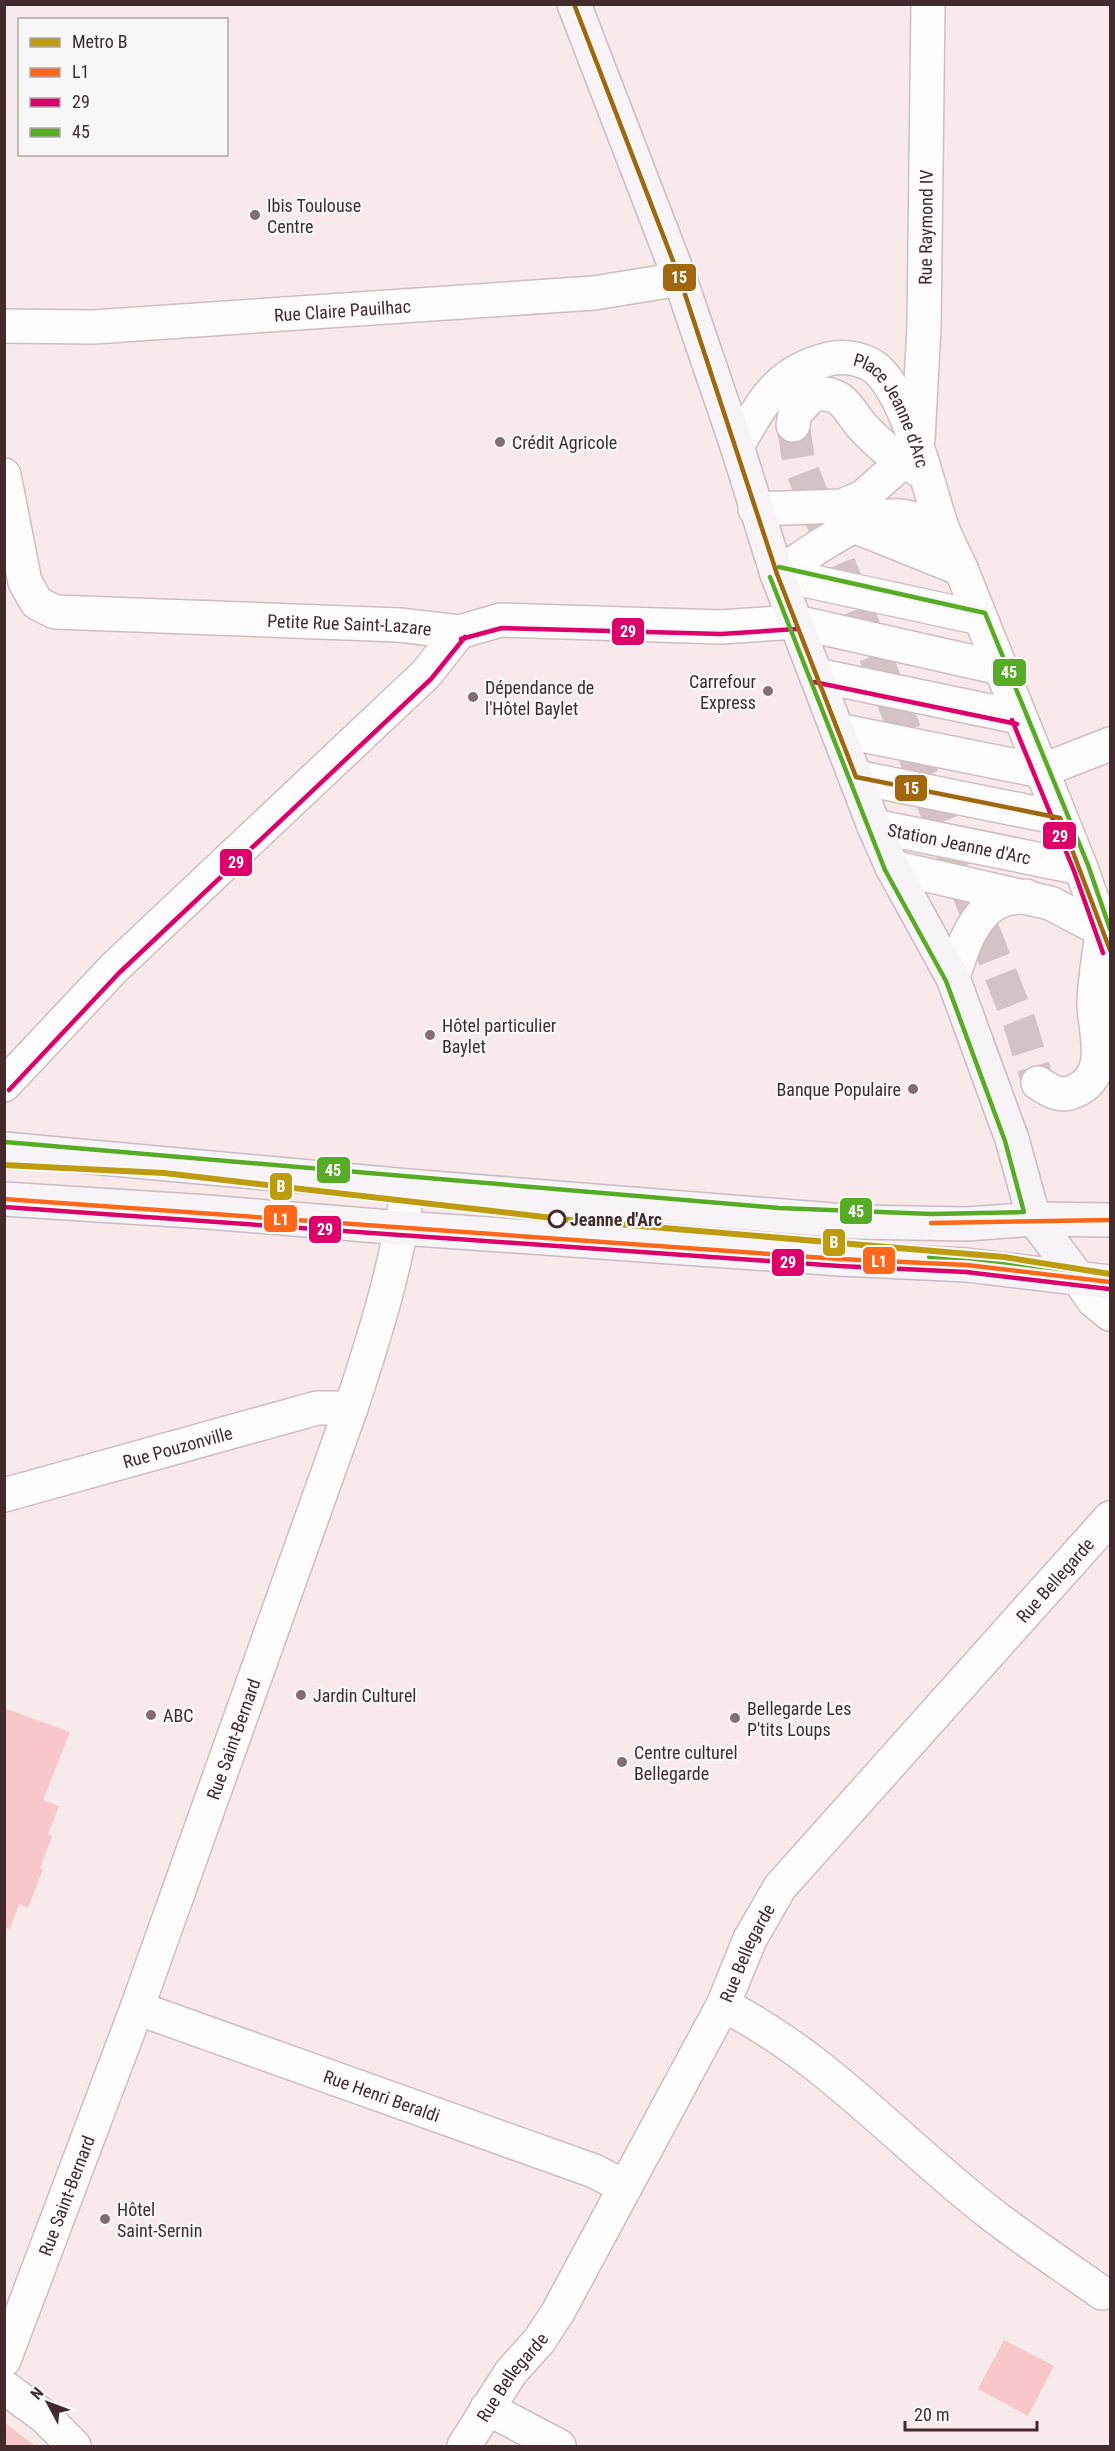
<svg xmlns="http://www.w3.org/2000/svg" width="1115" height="2451" viewBox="0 0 1115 2451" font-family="'Roboto Condensed',sans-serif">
<rect width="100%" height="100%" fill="#f8e9ea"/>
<g fill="#f8c7cc">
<polygon points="4,1708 70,1732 43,1800 59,1806 48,1834 52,1836 40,1868 43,1869 28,1908 19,1904 10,1929 4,1927"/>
<polygon points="1004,2340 1054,2366 1028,2416 978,2389"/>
<polygon points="4,2422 35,2446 5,2446"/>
</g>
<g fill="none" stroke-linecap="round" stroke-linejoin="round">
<polyline stroke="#d4c3c4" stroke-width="33" stroke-dasharray="33 16" stroke-linecap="butt" points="793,425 799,462 1019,1021 1038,1083"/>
<g stroke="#d0bebf" stroke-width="36">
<g id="minor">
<path id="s1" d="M4 326 93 327 594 293 680 279"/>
<path d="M793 425 795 413 813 394C842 391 846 406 861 425 870 435 882 446 892 454 903 462 915 467 925 474"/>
<path id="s2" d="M918 439 924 327 928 4"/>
<path id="s3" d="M737 446C763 402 776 372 829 359 845 355 868 359 880 372 911 406 927 483 942 527 947 541 955 555 961 569L1081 868 1110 950"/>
<path id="s4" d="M4 475 25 582 37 603 55 612 399 625 459 632 501 620 721 627 796 622 1000 668"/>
<polyline points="755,509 842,506 863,497 917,449"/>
<polyline points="854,526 961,569"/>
<polyline points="777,574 980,618"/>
<path d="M777 574C810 554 859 513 898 516 914 517 929 524 943 530"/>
<polyline points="816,675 1019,717"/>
<polyline points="837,730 1041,771 1110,744"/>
<polyline points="856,777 1060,818"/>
<path id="s5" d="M874 826 1081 868"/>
<path d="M892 867 1050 903 1102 930C1100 954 1094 980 1094 1004 1095 1034 1111 1075 1075 1091 1061 1098 1050 1091 1038 1083"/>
<path d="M953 978C961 952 973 910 1003 900 1010 898 1019 897 1026 896"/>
<polyline points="4,1085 114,968 426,674 459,632"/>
<polyline points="1079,1279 1093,1300 1110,1314"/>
<path id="s6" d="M4 1495 317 1408H351"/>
<path d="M723 2005C825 2056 901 2144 990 2213 1026 2241 1064 2266 1102 2293"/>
<path id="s7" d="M137 2008 594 2171 625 2187"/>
<path id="s8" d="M4 2360 137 2008 351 1408C375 1335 398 1262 408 1186"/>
<polyline points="4,2387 45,2417 74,2446"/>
<polyline points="487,2408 559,2446"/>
<path id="s9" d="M464 2446 511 2372 539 2341 558 2312 723 2005 750 1939 780 1887 1110 1518"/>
</g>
</g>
<g stroke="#c9bcc4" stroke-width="36">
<g id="major">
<polyline points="574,4 680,279 737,446 777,574 874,826 892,867 953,978 1012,1139 1034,1219 1079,1279"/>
<polyline points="4,1149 408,1186 857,1222 967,1224 1034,1219 1110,1220"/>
<polyline points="4,1199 208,1212 402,1228 840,1259 967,1265 1110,1282"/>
</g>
</g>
<use href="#minor" stroke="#fefcfc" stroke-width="33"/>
<use href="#major" stroke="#f7f3f6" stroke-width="33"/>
<g stroke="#f8f8f8" stroke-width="9">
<g id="bus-1">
<polyline points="4,1199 840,1259 967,1265 1110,1282"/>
<polyline points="931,1223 1110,1220"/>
</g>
</g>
<g stroke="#f8f8f8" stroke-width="9">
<g id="bus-2">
<polyline points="461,639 502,628 721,634 796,629"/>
<polyline points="814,682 1017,724"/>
<polyline points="1012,720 1074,871 1103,953"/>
<polyline points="9,1090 119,973 431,679 465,637"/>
<polyline points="4,1207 839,1266 966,1272 1109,1289"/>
</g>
</g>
<g stroke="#f8f8f8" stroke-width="9">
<g id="bus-3">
<polyline points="779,567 985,613 1088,865 1110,929"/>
<polyline points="5,1142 779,1208 931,1214 1024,1212 1005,1141 946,981 885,870 770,577"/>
<polyline points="929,1257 968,1258 1110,1275"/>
</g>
</g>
<g stroke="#f8f8f8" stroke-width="9">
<polyline id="bus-4" points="574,4 680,279 777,574 856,777 1060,818 1110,950"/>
</g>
<use href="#bus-1" stroke="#ff671b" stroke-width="4.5"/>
<use href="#bus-2" stroke="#dc006b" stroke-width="4.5"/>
<use href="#bus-3" stroke="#58ac25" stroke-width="4.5"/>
<use href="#bus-4" stroke="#a0670f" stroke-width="4.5"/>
<g stroke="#f8f8f8" stroke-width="10">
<polyline id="metro-1" points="4,1165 164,1173 570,1220 1004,1257 1110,1274"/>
</g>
<use href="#metro-1" stroke="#bd9c10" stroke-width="6"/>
</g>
<g fill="#826d6f" stroke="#f8f8f8" stroke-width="2">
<circle cx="255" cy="215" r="6"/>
<circle cx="500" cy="442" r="6"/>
<circle cx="768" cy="691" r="6"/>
<circle cx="473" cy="697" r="6"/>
<circle cx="430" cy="1035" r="6"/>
<circle cx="913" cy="1089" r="6"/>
<circle cx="301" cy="1695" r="6"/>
<circle cx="151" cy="1715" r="6"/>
<circle cx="735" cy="1718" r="6"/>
<circle cx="622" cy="1762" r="6"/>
<circle cx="105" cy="2219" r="6"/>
</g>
<circle fill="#f8f8f8" stroke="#432a2d" stroke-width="3" cx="557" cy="1219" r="8"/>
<g text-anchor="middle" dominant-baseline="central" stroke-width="4.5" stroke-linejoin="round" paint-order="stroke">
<g font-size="18" fill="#432a2d" stroke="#f8f8f8" text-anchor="start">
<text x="267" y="205">Ibis Toulouse<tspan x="267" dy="21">Centre</tspan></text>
<text x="512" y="442">Crédit Agricole</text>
<text x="756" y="681" text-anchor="end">Carrefour<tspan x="756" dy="21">Express</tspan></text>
<text x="485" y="687">Dépendance de<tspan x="485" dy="21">l'Hôtel Baylet</tspan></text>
<text x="442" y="1025">Hôtel particulier<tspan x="442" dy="21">Baylet</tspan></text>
<text x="901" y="1089" text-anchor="end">Banque Populaire</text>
<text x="313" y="1695">Jardin Culturel</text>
<text x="747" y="1708">Bellegarde Les<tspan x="747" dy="21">P'tits Loups</tspan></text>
<text x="163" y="1715">ABC</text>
<text x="634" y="1752">Centre culturel<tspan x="634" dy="21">Bellegarde</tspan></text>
<text x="117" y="2209">Hôtel<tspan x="117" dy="21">Saint-Sernin</tspan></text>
</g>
<g font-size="18" fill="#432a2d" stroke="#f8f8f8">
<text stroke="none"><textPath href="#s2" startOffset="212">Rue Raymond IV</textPath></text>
<text stroke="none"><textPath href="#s1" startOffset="339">Rue Claire Pauilhac</textPath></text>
<text stroke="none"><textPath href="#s3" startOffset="224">Place Jeanne d'Arc</textPath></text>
<text stroke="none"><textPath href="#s4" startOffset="448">Petite Rue Saint-Lazare</textPath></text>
<text stroke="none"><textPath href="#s5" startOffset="87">Station Jeanne d'Arc</textPath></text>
<text stroke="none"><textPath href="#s6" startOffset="180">Rue Pouzonville</textPath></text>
<text stroke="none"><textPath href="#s9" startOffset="1056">Rue Bellegarde</textPath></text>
<text stroke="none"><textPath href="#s8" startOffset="662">Rue Saint-Bernard</textPath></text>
<text stroke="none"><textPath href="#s9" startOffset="570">Rue Bellegarde</textPath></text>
<text stroke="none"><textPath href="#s7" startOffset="260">Rue Henri Beraldi</textPath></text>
<text stroke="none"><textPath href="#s8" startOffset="176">Rue Saint-Bernard</textPath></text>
<text stroke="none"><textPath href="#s9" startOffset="84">Rue Bellegarde</textPath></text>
</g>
<g font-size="18" font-weight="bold" fill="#432a2d" stroke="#f8f8f8" text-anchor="start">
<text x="570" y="1219">Jeanne d'Arc</text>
</g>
</g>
<g stroke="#f8f8f8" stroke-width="2">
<rect x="662" y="263" width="35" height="29" rx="6" fill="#a0670f"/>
<rect x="611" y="617" width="34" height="29" rx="6" fill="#dc006b"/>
<rect x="992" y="658" width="35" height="29" rx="6" fill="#58ac25"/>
<rect x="894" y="774" width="34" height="28" rx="6" fill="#a0670f"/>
<rect x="1042" y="821" width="35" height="29" rx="6" fill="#dc006b"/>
<rect x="219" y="848" width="34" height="29" rx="6" fill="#dc006b"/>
<rect x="316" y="1156" width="35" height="28" rx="6" fill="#58ac25"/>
<rect x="269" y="1172" width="24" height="29" rx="6" fill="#bd9c10"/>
<rect x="839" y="1197" width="34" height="28" rx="6" fill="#58ac25"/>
<rect x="263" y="1204" width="35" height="29" rx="6" fill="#ff671b"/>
<rect x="308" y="1215" width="34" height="29" rx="6" fill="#dc006b"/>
<rect x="822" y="1228" width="24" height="29" rx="6" fill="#bd9c10"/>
<rect x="862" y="1246" width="34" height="29" rx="6" fill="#ff671b"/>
<rect x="771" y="1248" width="34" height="29" rx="6" fill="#dc006b"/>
</g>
<g font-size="16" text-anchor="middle" font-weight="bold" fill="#fff">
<text x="679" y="283">15</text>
<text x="628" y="637">29</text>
<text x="1009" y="678">45</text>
<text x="911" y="794">15</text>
<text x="1060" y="842">29</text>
<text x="236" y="868">29</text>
<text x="333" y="1176">45</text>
<text x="281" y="1192">B</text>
<text x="856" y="1217">45</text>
<text x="281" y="1225">L1</text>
<text x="325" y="1235">29</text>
<text x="834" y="1248">B</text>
<text x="879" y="1267">L1</text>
<text x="788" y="1268">29</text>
</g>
<rect width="1115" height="2451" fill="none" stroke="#432a2d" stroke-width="12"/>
<rect x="18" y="18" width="210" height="138" fill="#f8f8f8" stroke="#b0a6a7" stroke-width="1.5"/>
<rect x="30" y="38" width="30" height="9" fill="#bd9c10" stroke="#b0a6a7" stroke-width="1.5"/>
<text x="72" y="48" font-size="18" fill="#432a2d">Metro B</text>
<rect x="30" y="68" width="30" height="9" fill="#ff671b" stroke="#b0a6a7" stroke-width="1.5"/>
<text x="72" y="78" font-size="18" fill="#432a2d">L1</text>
<rect x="30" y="98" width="30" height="9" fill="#dc006b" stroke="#b0a6a7" stroke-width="1.5"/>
<text x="72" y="108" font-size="18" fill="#432a2d">29</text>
<rect x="30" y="128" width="30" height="9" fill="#58ac25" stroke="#b0a6a7" stroke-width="1.5"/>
<text x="72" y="138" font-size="18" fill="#432a2d">45</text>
<g transform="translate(48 2403) rotate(311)" stroke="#f8f8f8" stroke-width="4.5" paint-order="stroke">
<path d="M0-4.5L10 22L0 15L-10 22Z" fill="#432a2d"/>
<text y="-9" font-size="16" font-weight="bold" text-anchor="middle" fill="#432a2d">N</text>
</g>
<path d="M905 2421v9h132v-9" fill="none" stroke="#432a2d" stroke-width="3"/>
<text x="914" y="2421" font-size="18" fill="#432a2d" stroke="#f8f8f8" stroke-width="4.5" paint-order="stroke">20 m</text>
</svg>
